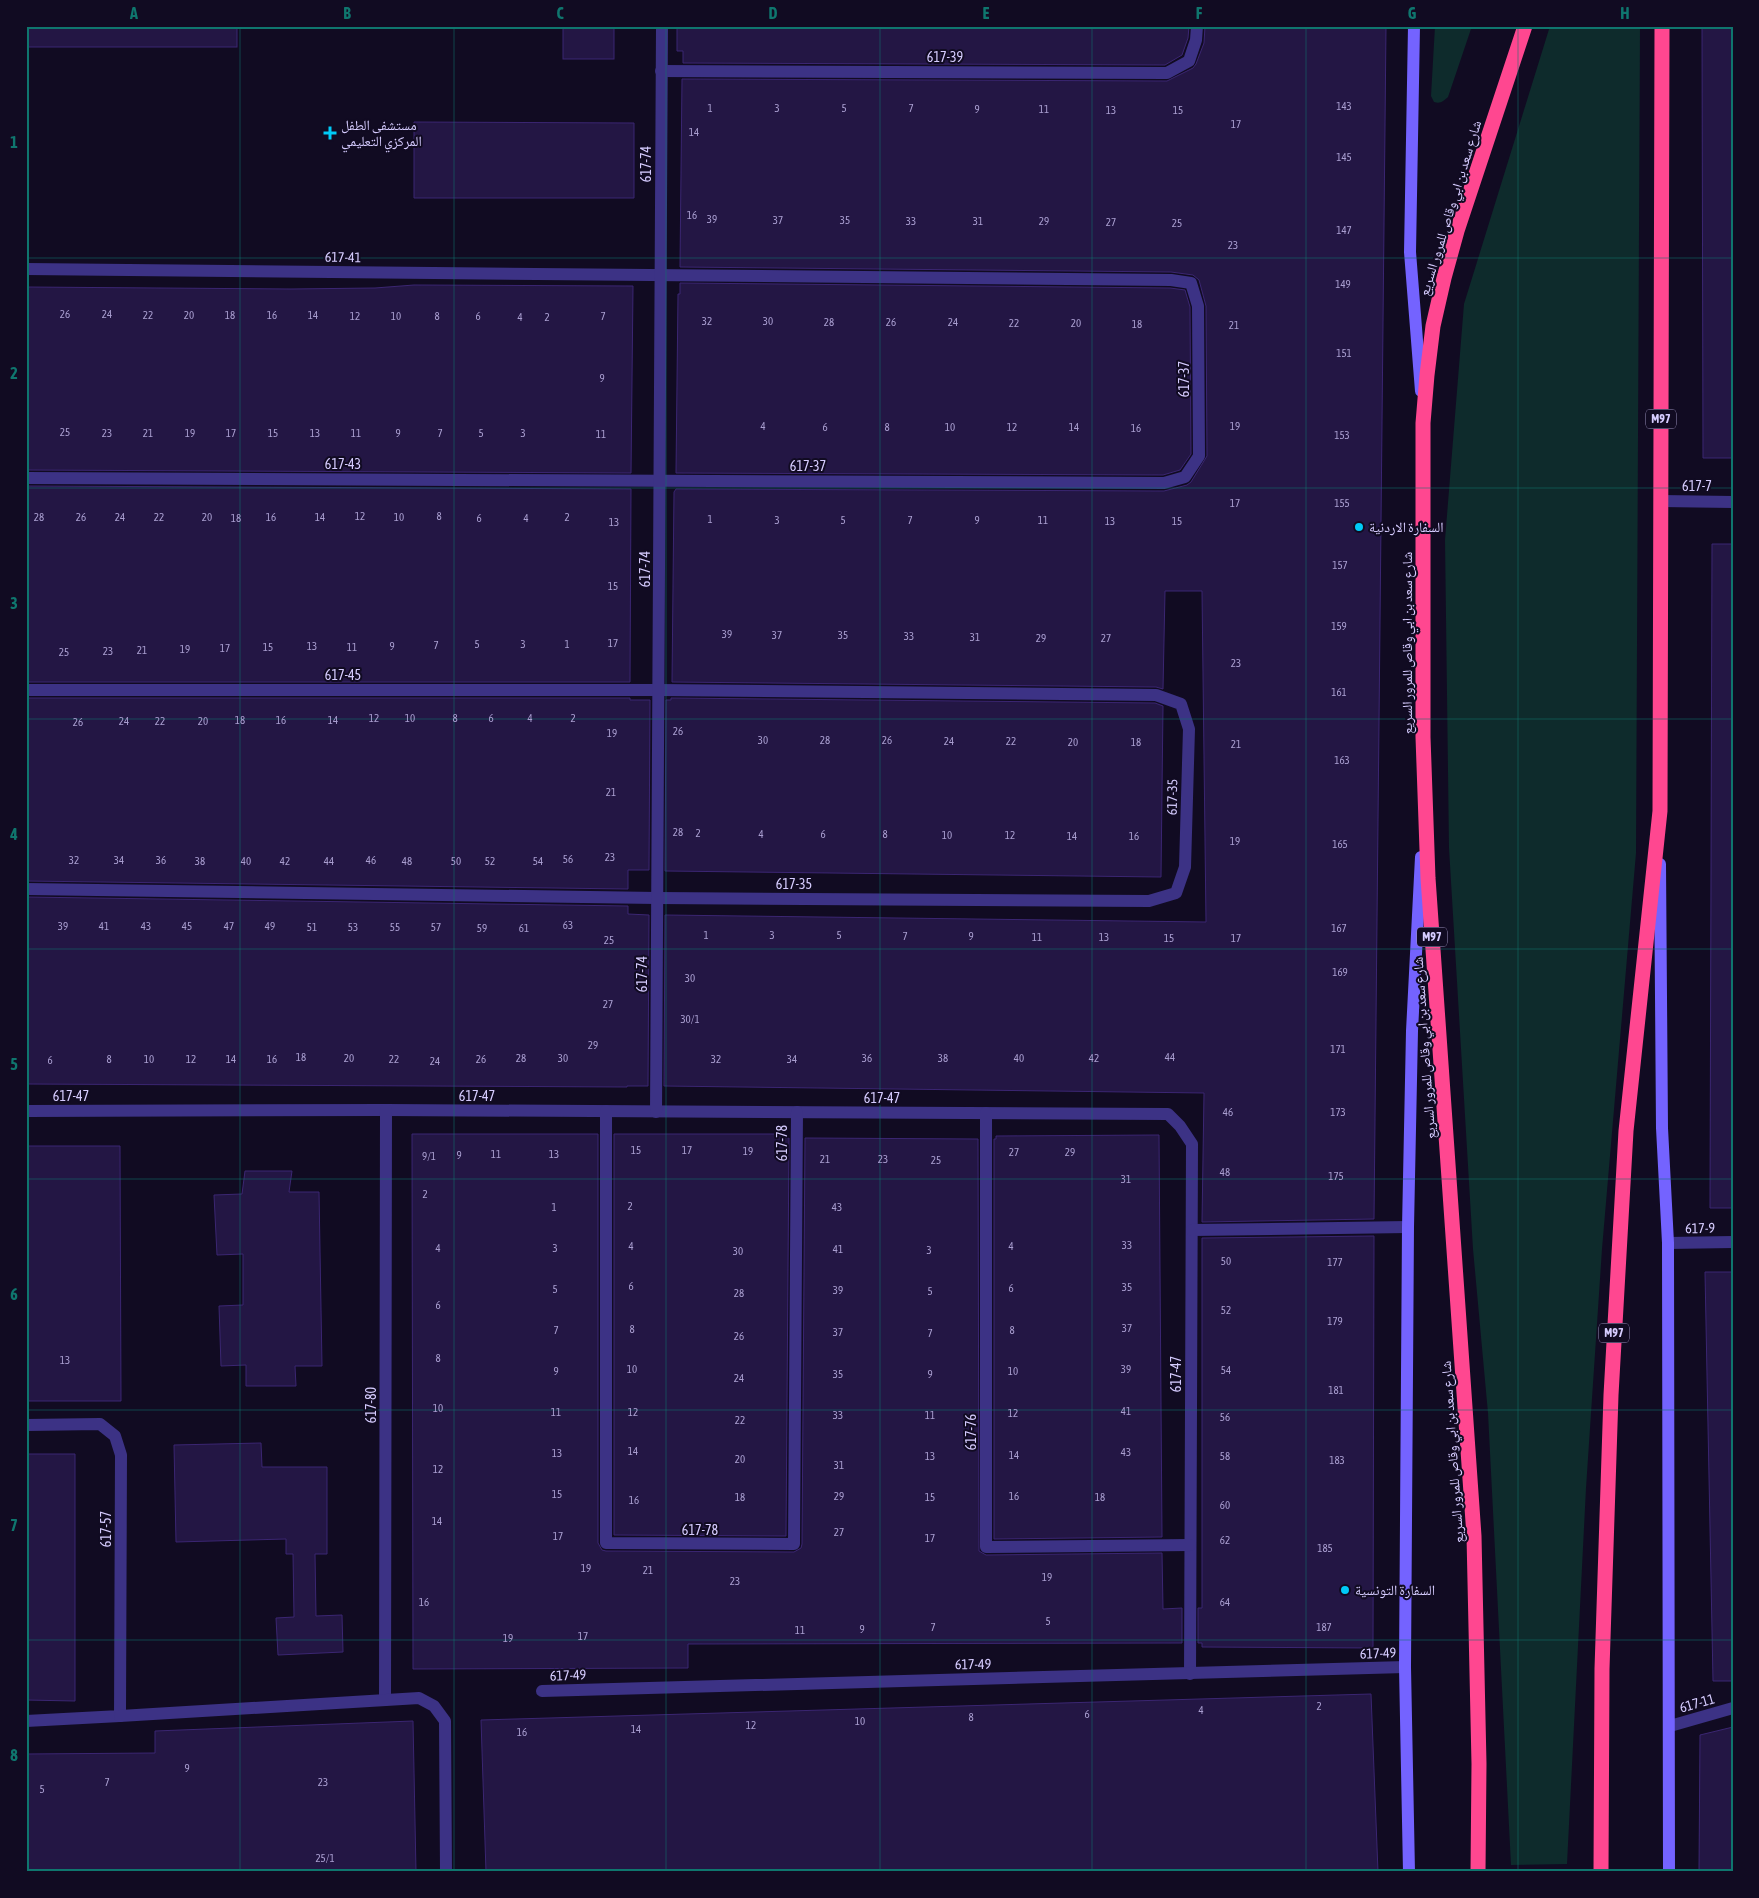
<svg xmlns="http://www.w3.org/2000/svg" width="1759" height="1898" viewBox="0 0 1759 1898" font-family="'Asap Condensed','Noto Naskh Arabic',sans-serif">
<rect width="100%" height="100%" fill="#110b22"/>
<g fill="#0e2b2c">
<path d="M1435 26H1472L1448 97C1443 101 1441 104 1434 102L1431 96Z"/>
<polygon points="1550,26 1640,26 1636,853 1602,1249 1586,1488 1567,1864 1511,1865 1488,1413 1473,1249 1449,848 1445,540 1464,304"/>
</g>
<g fill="#231644" stroke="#3b2672">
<rect x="26" y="26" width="211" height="21"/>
<rect x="563" y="26" width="51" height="33"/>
<polygon points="677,26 1189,26 1188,38 1182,55 1165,65 683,63 683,51 677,51"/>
<polygon points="1205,26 1386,26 1374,1219 1202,1222 1204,1093 664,1086 665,915 1206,922 1202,591 1165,591 1163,689 1156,687 672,682 674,492 676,489 1164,491 1187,485 1191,482 1207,456 1206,306 1199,280 1193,275 1171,272 680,267 682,79 1167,81 1193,68 1196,64 1204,43"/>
<polygon points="1702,26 1733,26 1733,458 1703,458"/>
<polygon points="414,122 634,123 634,198 414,198"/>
<polygon points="680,283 1170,288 1185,290 1190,307 1191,454 1180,470 1163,475 676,473 678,294 680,294"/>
<polygon points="414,285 633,286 631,473 26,470 26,287 291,289 375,288"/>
<polygon points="26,486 631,489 630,682 26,682"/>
<polygon points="1712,544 1733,544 1733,1208 1710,1208"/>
<polygon points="26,698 630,698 630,700 650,700 649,870 628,870 628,889 26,881"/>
<polygon points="671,698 1155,703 1163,706 1161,877 665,871 666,700 671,700"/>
<polygon points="26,897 628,906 628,914 649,915 648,1086 627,1086 627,1087 26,1084"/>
<polygon points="412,1134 598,1134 598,1543 602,1550 606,1551 794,1552 801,1548 802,1544 805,1138 978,1139 979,1551 986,1555 1162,1553 1163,1609 1182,1608 1182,1643 688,1644 688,1668 413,1669"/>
<polygon points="614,1134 782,1134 782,1138 789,1138 786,1536 614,1535"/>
<polygon points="1159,1135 1162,1537 994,1539 994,1139 996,1139 996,1136"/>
<polygon points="26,1146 120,1146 121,1401 26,1401"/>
<polygon points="245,1171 292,1171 289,1192 319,1192 322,1366 295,1366 296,1386 246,1386 246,1365 221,1366 219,1306 243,1305 243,1254 217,1255 214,1195 242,1194"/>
<polygon points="1374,1236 1373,1648 1202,1647 1202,1643 1198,1643 1198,1608 1202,1608 1202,1238"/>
<polygon points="1705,1272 1733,1272 1733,1681 1713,1681"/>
<polygon points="261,1443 262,1467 327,1467 327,1554 315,1554 316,1616 342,1615 343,1652 278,1655 276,1618 294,1617 293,1554 286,1554 286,1539 176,1542 174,1445"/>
<polygon points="26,1454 75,1454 75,1701 26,1700"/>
<polygon points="1371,1694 1378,1872 486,1872 481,1720"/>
<polygon points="413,1721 416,1872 26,1872 26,1754 155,1753 155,1731"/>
<polygon points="1733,1727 1733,1872 1699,1872 1700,1735"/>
</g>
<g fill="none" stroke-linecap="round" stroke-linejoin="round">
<g stroke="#3c3285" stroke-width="12">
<polyline points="661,71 1167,73 1189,61 1196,40 1197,26"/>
<polyline points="26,269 1171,280 1191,283 1198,306 1199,456 1185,477 1164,483 26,478"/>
<polyline points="1661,501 1733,502"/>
<polyline points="26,690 660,690 1156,695 1181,704 1189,729 1185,867 1176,893 1149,901 657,898 26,889"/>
<polyline points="26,1111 386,1110 1168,1114 1180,1126 1192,1144 1190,1674"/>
<polyline points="606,1111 606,1543 794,1544 797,1112"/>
<polyline points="656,1112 662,26"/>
<polyline points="986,1113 986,1547 1190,1545"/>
<polyline points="1192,1230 1408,1227"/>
<polyline points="1668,1243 1733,1242"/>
<polyline points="26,1425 100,1424 115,1436 121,1455 120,1716 26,1721"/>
<polyline points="542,1691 1405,1667"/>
<polyline points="385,1700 386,1110"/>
<polyline points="120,1716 419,1698 434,1706 445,1721 446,1872"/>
<polyline points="1670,1726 1733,1708"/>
</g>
<g stroke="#7463ff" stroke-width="12">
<polyline points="1414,26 1410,252 1421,391"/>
<polyline points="1660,864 1662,1128 1668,1243 1669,1872"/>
<polyline points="1409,1872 1405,1667 1408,1227 1412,1031 1421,857"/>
</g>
<g stroke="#ff4790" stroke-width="15">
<polyline points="1478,1872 1479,1764 1474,1536 1428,878 1423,737 1423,423 1427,375 1433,326 1444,278 1457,231 1525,26"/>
<polyline points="1601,1872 1602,1669 1611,1395 1626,1131 1660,811 1662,26"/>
</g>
</g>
<path fill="none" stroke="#0f766e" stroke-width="1" stroke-opacity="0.55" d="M240 26V1872M454 26V1872M666 26V1872M880 26V1872M1092 26V1872M1306 26V1872M1518 26V1872M26 258H1733M26 488H1733M26 719H1733M26 949H1733M26 1179H1733M26 1410H1733M26 1640H1733"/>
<g fill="#00caf7" stroke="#110b22" stroke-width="2">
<path d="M327.5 125.5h5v5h5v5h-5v5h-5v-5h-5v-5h5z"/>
<circle cx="1359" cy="527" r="5"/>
<circle cx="1345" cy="1590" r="5"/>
</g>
<g text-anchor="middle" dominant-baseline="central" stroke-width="4" stroke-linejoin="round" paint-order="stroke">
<g font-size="11" fill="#a99ed0">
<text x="1344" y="106">143</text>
<text x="710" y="108">1</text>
<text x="777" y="108">3</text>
<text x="844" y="108">5</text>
<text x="911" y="108">7</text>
<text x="977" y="109">9</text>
<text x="1044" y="109">11</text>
<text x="1111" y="110">13</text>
<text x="1178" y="110">15</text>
<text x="1236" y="124">17</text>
<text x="694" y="132">14</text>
<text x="1344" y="157">145</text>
<text x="692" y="215">16</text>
<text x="712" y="219">39</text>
<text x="778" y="220">37</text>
<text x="845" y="220">35</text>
<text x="911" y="221">33</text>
<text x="978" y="221">31</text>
<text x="1044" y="221">29</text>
<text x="1111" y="222">27</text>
<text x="1177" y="223">25</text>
<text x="1344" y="230">147</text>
<text x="1233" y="245">23</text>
<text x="1343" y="284">149</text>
<text x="65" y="314">26</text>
<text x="107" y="314">24</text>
<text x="148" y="315">22</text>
<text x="189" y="315">20</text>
<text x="230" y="315">18</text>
<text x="272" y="315">16</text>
<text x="313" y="315">14</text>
<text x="355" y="316">12</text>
<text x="396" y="316">10</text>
<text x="437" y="316">8</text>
<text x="478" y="316">6</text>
<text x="603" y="316">7</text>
<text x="520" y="317">4</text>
<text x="547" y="317">2</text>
<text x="707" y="321">32</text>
<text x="768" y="321">30</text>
<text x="829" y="322">28</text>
<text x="891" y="322">26</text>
<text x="953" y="322">24</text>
<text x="1014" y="323">22</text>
<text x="1076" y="323">20</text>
<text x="1137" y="324">18</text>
<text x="1234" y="325">21</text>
<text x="1344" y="353">151</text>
<text x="602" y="378">9</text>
<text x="763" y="426">4</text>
<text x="1235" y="426">19</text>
<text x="825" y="427">6</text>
<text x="887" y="427">8</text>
<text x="950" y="427">10</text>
<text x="1012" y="427">12</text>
<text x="1074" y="427">14</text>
<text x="1136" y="428">16</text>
<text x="65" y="432">25</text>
<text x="107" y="433">23</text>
<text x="148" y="433">21</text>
<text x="190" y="433">19</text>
<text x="231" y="433">17</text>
<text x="273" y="433">15</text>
<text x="315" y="433">13</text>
<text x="356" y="433">11</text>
<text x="398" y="433">9</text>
<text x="440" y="433">7</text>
<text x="481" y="433">5</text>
<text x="523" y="433">3</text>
<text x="601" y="434">11</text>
<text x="1342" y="435">153</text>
<text x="1235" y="503">17</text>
<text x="1342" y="503">155</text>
<text x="360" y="516">12</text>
<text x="439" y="516">8</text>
<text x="39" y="517">28</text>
<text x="81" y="517">26</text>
<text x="120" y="517">24</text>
<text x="159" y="517">22</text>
<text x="207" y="517">20</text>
<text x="271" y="517">16</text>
<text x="320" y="517">14</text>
<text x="399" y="517">10</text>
<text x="567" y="517">2</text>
<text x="236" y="518">18</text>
<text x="479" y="518">6</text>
<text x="526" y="518">4</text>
<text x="710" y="519">1</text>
<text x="777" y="520">3</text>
<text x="843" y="520">5</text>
<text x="910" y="520">7</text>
<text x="977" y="520">9</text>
<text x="1043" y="520">11</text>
<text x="1110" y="521">13</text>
<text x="1177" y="521">15</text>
<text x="614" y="522">13</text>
<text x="1340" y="565">157</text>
<text x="613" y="586">15</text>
<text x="1339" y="626">159</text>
<text x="727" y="634">39</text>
<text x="777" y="635">37</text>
<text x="843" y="635">35</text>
<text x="909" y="636">33</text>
<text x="975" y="637">31</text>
<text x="1041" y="638">29</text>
<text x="1106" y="638">27</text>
<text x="613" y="643">17</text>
<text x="477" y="644">5</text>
<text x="523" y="644">3</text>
<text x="567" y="644">1</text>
<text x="436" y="645">7</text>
<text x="312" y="646">13</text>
<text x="392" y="646">9</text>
<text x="268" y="647">15</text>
<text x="352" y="647">11</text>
<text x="225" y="648">17</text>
<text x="185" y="649">19</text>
<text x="142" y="650">21</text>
<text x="108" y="651">23</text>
<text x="64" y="652">25</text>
<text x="1236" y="663">23</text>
<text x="1339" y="692">161</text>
<text x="374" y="718">12</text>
<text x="410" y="718">10</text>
<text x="455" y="718">8</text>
<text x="491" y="718">6</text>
<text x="530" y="718">4</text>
<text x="573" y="718">2</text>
<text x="240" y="720">18</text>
<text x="281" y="720">16</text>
<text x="333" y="720">14</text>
<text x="124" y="721">24</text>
<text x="160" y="721">22</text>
<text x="203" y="721">20</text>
<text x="78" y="722">26</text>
<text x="678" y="731">26</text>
<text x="612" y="733">19</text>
<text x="763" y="740">30</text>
<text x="825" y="740">28</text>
<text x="887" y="740">26</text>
<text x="949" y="741">24</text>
<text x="1011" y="741">22</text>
<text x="1073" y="742">20</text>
<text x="1136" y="742">18</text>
<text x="1236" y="744">21</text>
<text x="1342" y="760">163</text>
<text x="611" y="792">21</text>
<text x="678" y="832">28</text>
<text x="698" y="833">2</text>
<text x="761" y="834">4</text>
<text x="823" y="834">6</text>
<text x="885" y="834">8</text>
<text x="947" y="835">10</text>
<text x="1010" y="835">12</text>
<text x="1072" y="836">14</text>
<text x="1134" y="836">16</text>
<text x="1235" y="841">19</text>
<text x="1340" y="844">165</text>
<text x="610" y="857">23</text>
<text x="568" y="859">56</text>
<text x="74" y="860">32</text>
<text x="119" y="860">34</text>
<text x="161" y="860">36</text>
<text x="371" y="860">46</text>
<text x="200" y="861">38</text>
<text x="246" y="861">40</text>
<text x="285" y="861">42</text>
<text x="329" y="861">44</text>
<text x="407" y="861">48</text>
<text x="456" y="861">50</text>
<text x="490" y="861">52</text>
<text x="538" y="861">54</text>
<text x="568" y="925">63</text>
<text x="63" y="926">39</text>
<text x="104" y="926">41</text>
<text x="146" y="926">43</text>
<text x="187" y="926">45</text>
<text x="229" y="926">47</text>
<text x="270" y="926">49</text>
<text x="312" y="927">51</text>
<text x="353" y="927">53</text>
<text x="395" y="927">55</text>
<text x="436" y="927">57</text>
<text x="482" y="928">59</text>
<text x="524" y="928">61</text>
<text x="1339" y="928">167</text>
<text x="706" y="935">1</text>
<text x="772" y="935">3</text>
<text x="839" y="935">5</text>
<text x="905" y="936">7</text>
<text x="971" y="936">9</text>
<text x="1037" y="937">11</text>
<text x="1104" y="937">13</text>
<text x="1169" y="938">15</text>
<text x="1236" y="938">17</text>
<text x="609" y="940">25</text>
<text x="1340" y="972">169</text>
<text x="690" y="978">30</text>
<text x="608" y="1004">27</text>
<text x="690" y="1019">30/1</text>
<text x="593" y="1045">29</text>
<text x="1338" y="1049">171</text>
<text x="301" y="1057">18</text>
<text x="1170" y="1057">44</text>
<text x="349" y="1058">20</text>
<text x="521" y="1058">28</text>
<text x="563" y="1058">30</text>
<text x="867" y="1058">36</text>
<text x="943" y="1058">38</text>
<text x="1019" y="1058">40</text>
<text x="1094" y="1058">42</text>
<text x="109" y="1059">8</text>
<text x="149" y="1059">10</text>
<text x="191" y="1059">12</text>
<text x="231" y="1059">14</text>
<text x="272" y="1059">16</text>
<text x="394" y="1059">22</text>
<text x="481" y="1059">26</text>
<text x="716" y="1059">32</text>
<text x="792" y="1059">34</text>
<text x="50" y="1060">6</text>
<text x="435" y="1061">24</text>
<text x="1228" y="1112">46</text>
<text x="1338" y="1112">173</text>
<text x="636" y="1150">15</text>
<text x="687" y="1150">17</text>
<text x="748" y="1151">19</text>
<text x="1014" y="1152">27</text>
<text x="1070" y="1152">29</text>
<text x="496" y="1154">11</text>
<text x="554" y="1154">13</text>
<text x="459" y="1155">9</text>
<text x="429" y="1156">9/1</text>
<text x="825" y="1159">21</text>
<text x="883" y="1159">23</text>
<text x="936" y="1160">25</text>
<text x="1225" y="1172">48</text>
<text x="1336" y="1176">175</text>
<text x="1126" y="1179">31</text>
<text x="425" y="1194">2</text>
<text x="630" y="1206">2</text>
<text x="554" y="1207">1</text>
<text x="837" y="1207">43</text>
<text x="1127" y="1245">33</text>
<text x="631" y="1246">4</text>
<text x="1011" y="1246">4</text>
<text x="438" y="1248">4</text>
<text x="555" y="1248">3</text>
<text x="838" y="1249">41</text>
<text x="929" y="1250">3</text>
<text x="738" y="1251">30</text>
<text x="1226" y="1261">50</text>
<text x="1335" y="1262">177</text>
<text x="631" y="1286">6</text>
<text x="1127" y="1287">35</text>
<text x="1011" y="1288">6</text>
<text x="555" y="1289">5</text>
<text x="838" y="1290">39</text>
<text x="930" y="1291">5</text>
<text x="739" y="1293">28</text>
<text x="438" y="1305">6</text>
<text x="1226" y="1310">52</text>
<text x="1335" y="1321">179</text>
<text x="1127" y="1328">37</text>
<text x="632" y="1329">8</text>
<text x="556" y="1330">7</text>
<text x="1012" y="1330">8</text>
<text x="838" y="1332">37</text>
<text x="930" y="1333">7</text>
<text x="739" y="1336">26</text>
<text x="438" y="1358">8</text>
<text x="65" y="1360">13</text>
<text x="632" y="1369">10</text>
<text x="1126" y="1369">39</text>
<text x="1226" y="1370">54</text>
<text x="556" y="1371">9</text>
<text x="1013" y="1371">10</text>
<text x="838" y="1374">35</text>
<text x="930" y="1374">9</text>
<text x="739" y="1378">24</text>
<text x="1336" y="1390">181</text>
<text x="438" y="1408">10</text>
<text x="1126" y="1411">41</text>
<text x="556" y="1412">11</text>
<text x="633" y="1412">12</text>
<text x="1013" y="1413">12</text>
<text x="838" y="1415">33</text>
<text x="930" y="1415">11</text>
<text x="1225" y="1417">56</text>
<text x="740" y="1420">22</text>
<text x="633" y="1451">14</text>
<text x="1126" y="1452">43</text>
<text x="557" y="1453">13</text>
<text x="1014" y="1455">14</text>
<text x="930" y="1456">13</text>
<text x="1225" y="1456">58</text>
<text x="740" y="1459">20</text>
<text x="1337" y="1460">183</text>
<text x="839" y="1465">31</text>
<text x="438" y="1469">12</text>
<text x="557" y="1494">15</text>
<text x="839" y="1496">29</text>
<text x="1014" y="1496">16</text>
<text x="740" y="1497">18</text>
<text x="930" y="1497">15</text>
<text x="1100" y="1497">18</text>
<text x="634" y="1500">16</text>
<text x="1225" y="1505">60</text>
<text x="437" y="1521">14</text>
<text x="839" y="1532">27</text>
<text x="558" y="1536">17</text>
<text x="930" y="1538">17</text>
<text x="1225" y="1540">62</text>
<text x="1325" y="1548">185</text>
<text x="586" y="1568">19</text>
<text x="648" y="1570">21</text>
<text x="1047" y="1577">19</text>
<text x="735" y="1581">23</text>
<text x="424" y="1602">16</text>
<text x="1225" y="1602">64</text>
<text x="1048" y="1621">5</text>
<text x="933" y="1627">7</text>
<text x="1324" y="1627">187</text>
<text x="862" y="1629">9</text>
<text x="800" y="1630">11</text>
<text x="583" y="1636">17</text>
<text x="508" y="1638">19</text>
<text x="1319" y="1706">2</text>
<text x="1201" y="1710">4</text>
<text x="1087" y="1714">6</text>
<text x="971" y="1717">8</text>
<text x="860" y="1721">10</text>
<text x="751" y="1725">12</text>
<text x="636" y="1729">14</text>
<text x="522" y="1732">16</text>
<text x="187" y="1768">9</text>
<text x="107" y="1782">7</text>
<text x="323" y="1782">23</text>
<text x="42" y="1789">5</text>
<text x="325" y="1858">25/1</text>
</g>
<g fill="#110b22" stroke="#9b92bd" stroke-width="1">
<rect x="1646" y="409.5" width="30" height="19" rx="4"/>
<rect x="1417" y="927.5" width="30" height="19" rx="4"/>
<rect x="1599" y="1323.5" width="30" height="19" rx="4"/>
</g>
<g font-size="12" font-weight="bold" fill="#d6ccff">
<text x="1661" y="419">M97</text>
<text x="1432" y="937">M97</text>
<text x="1614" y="1333">M97</text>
</g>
<g font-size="14" fill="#d6ccff" stroke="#110b22">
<text x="945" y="57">617-39</text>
<text transform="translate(646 164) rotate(-90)">617-74</text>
<text transform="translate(1450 208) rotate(-73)">شارع سعد بن ابي وقاص للمرور السريع</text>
<text transform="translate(343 257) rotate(1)">617-41</text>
<text transform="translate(1184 379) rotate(-90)">617-37</text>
<text x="343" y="464">617-43</text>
<text x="808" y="466">617-37</text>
<text x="1697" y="486">617-7</text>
<text transform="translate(645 569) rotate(-90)">617-74</text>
<text transform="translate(1407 643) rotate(-90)">شارع سعد بن ابي وقاص للمرور السريع</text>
<text x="343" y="675">617-45</text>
<text transform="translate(1172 797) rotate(-89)">617-35</text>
<text x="794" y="884">617-35</text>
<text transform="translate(642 974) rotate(-90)">617-74</text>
<text transform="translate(1424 1048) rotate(-94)">شارع سعد بن ابي وقاص للمرور السريع</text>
<text x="71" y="1096">617-47</text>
<text x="477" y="1096">617-47</text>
<text x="882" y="1098">617-47</text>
<text transform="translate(782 1143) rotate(-90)">617-78</text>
<text transform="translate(1700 1228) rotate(-1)">617-9</text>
<text transform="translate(1176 1374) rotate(-90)">617-47</text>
<text transform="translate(371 1405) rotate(-90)">617-80</text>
<text transform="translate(971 1432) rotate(-90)">617-76</text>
<text transform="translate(1452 1452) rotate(-94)">شارع سعد بن ابي وقاص للمرور السريع</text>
<text transform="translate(106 1529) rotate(-90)">617-57</text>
<text x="700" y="1530">617-78</text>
<text transform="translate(1378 1653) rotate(-2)">617-49</text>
<text transform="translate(973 1664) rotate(-1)">617-49</text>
<text transform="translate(568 1675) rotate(-2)">617-49</text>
<text transform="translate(1697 1703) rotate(-16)">617-11</text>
</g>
<g font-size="14" fill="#d6ccff" stroke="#110b22" text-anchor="start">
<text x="341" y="125">مستشفى الطفل<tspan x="341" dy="16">المركزي التعليمي</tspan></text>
<text x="1369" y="527">السفارة الاردنية</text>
<text x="1355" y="1590">السفارة التونسية</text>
</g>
</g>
<rect width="1759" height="1898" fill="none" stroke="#110b22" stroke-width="55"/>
<rect x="28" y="28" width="1704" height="1842" fill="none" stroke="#0f766e" stroke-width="2"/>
<g font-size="16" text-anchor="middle" font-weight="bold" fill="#0f766e">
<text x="134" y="19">A</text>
<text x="347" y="19">B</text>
<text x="560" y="19">C</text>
<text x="773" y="19">D</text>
<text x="986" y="19">E</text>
<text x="1199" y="19">F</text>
<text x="1412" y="19">G</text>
<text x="1625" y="19">H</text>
<text x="14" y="148">1</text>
<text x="14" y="379">2</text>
<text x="14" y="609">3</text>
<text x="14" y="840">4</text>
<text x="14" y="1070">5</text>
<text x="14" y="1300">6</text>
<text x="14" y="1531">7</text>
<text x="14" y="1761">8</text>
</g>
</svg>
